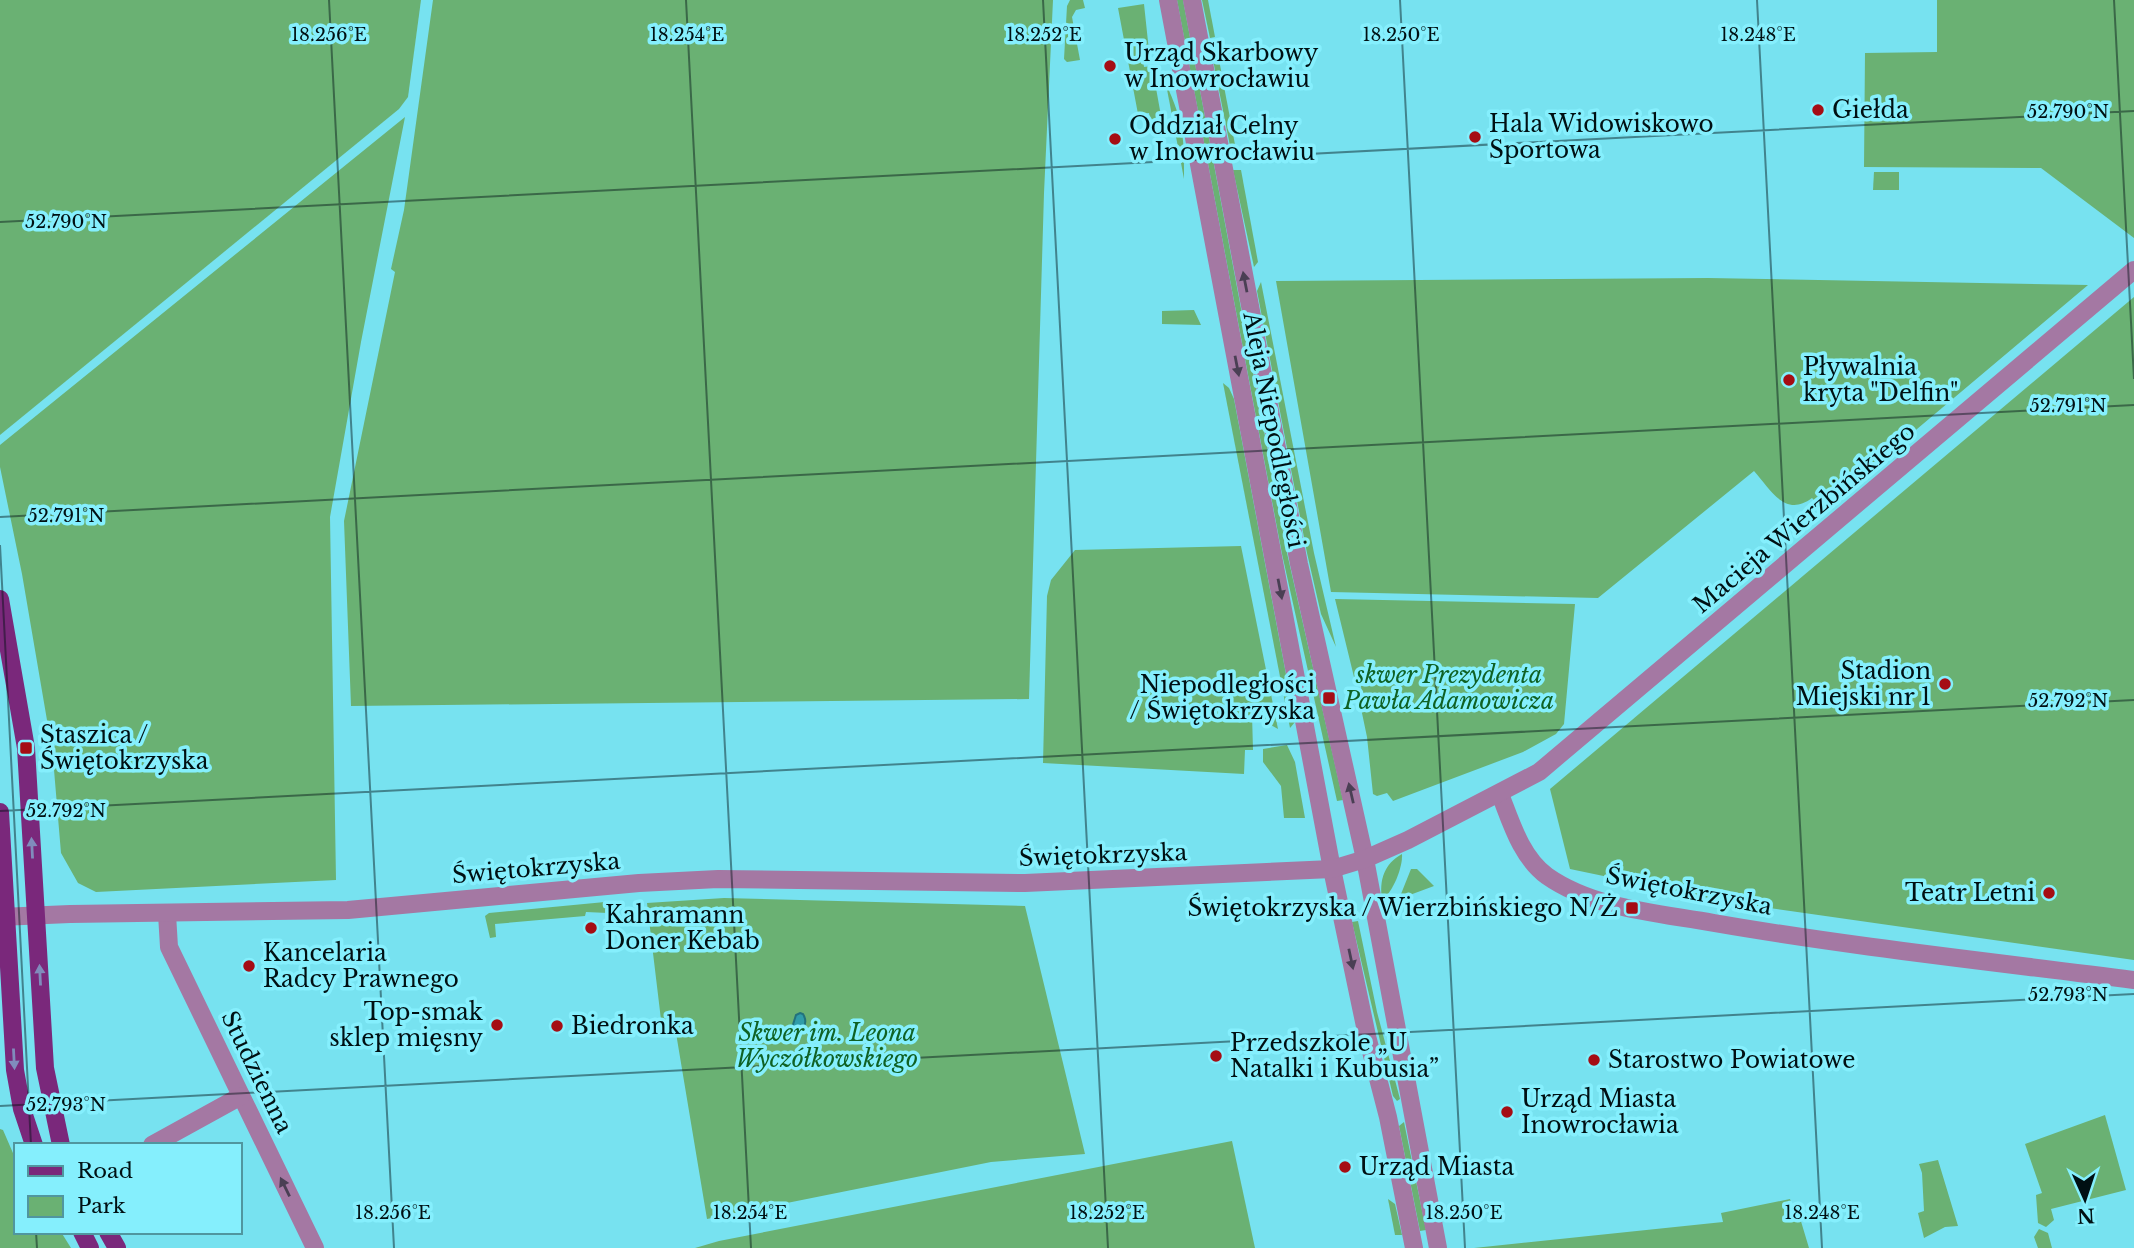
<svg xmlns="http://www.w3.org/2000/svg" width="2134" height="1248" viewBox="0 0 2134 1248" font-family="'Libre Baskerville',serif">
<rect width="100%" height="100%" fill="#77e2f0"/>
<g fill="#6ab173">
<polygon points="0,0 421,0 408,97 399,109 0,435"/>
<polygon points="433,0 1053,0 1044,193 1029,699 351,706 344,521 395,272 391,269 404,210"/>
<polygon points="1070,0 1083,0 1085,8 1076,10 1072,17 1080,60 1067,62 1064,59 1067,6"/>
<polygon points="1177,0 1183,0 1287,553 1343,800 1337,801 1282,554"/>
<polygon points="1202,0 1208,0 1215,37 1210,38"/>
<polygon points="1937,0 2134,0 2134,238 2041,168 1864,167 1865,53 1937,52"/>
<polygon points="1144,4 1149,51 1142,53 1144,67 1152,66 1163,127 1152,129 1149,113 1138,114 1118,8"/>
<polygon points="1217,49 1236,150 1231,151 1211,50"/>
<path d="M1166 84C1184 123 1184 138 1184 179Z"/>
<polygon points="405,117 361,342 330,517 336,880 96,892 78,883 61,853 52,746 59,745 57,726 48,726 22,574 0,467 0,445"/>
<polygon points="1233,170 1241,170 1258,262 1254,267"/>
<polygon points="1874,172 1899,172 1899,190 1873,190"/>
<path d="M1708 278 2088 285 1822 509 1812 498C1785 518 1771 490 1754 471L1598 598 1331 592 1276 281Z"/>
<polygon points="1261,282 1314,553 1336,647 1321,614 1307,553 1257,291"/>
<polygon points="2134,297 2134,960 1728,902 1570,869 1550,789"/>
<polygon points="1194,310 1201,325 1162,324 1162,311"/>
<polygon points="1223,383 1229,388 1234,399 1295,722 1290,728"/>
<polygon points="1241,546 1278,729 1252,714 1253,750 1245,750 1244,774 1043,763 1047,596 1051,580 1075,550"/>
<polygon points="1335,599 1575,604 1564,724 1556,734 1523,752 1393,801 1387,793 1377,796 1373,794 1367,737 1358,694 1362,692 1359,676 1354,677"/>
<polygon points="1287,745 1295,762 1305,818 1284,818 1281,786 1263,762 1263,749"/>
<path d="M1402 854C1403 867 1393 892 1382 900 1379 880 1384 864 1402 854Z"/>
<polygon points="1411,869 1417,869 1434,886 1399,899"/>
<polygon points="724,898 1025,906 1085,1154 991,1162 707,1219 675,1027 662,1028 647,903"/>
<polygon points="605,902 608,913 586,912 585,916 495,924 496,937 490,938 485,916 489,913"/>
<polygon points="1358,921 1377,1012 1400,1099 1397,1101 1393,1096 1352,922"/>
<polygon points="2105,1115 2126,1190 2051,1209 2054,1220 2046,1227 2038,1223 2036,1195 2042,1193 2025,1144"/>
<polygon points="1404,1122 1426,1230 1420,1231 1399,1126"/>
<polygon points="0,1129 3,1130 16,1160 16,1232 61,1232 71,1248 0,1248"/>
<polygon points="1232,1141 1255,1248 695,1248 719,1241"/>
<polygon points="1938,1160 1958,1226 1945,1227 1924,1238 1918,1213 1924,1211 1922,1173 1919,1164"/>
<polygon points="1388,1199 1395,1204 1402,1235 1395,1235"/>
<polygon points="1790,1199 1793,1209 1797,1208 1809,1248 1474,1248 1723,1222 1721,1213"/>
<polygon points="2039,1229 2048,1233 2052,1248 2038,1248 2034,1237"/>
</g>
<path fill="#309ca9" stroke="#22727c" stroke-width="2" d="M800 1013 803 1014C809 1024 802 1035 790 1034L796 1015Z"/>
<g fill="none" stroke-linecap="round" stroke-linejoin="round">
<g stroke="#a478a3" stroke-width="18">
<polyline points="1168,0 1332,869 1367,1036 1388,1117 1414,1248"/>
<polyline points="1192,0 1299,564 1365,859 1438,1248"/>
<path d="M1500 794C1511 822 1521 857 1547 876 1594 909 1659 913 1714 923 1853 947 1994 962 2134 980"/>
<polyline points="167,914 169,947 315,1248"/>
<polyline points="0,917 70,914 348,910 639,883 718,879 1025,883 1332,869 1365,859 1408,840 1539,772 2134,270"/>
<polyline points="152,1145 241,1096"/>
</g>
<g stroke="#7a287b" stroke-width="18">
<polyline points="0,599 26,748 45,1068 61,1145"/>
<polyline points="0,812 15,1070 22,1109 34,1145"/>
<polyline points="82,1232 90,1248"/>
<polyline points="108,1232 117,1248"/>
</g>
</g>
<defs><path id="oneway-solid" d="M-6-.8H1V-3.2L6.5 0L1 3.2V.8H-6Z" transform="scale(1.75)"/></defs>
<g fill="#4a3f54">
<use href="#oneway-solid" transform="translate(1245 282) rotate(-101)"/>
<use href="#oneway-solid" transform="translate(1237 366) rotate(79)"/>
<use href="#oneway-solid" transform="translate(1280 589) rotate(79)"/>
<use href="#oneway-solid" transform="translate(1351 793) rotate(-103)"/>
<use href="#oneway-solid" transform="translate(1351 959) rotate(78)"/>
<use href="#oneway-solid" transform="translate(285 1187) rotate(-116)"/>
</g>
<g fill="#808cbc">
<use href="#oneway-solid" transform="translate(32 848) rotate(-93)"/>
<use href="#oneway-solid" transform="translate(40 975) rotate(-93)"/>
<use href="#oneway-solid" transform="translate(14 1059) rotate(87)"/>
</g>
<path fill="none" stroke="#001013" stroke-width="2" stroke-opacity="0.45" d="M329 0 394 1248M686 0 751 1248M1043 0 1108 1248M1400 0 1465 1248M1757 0 1822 1248M2114 0 2134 379M0 222 2134 111M0 517 2134 405M0 545 31 1145M0 811 2134 700M0 1106 2134 994M36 1232 37 1248"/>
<g fill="#a50d14" stroke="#85effd" stroke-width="2.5">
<circle cx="1110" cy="66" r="7"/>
<circle cx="1818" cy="110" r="7"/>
<circle cx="1475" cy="137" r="7"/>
<circle cx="1115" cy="139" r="7"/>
<circle cx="1789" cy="380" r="7"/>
<circle cx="1945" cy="684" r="7"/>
<rect x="1322" y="691" width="14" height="14" rx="3.5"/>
<rect x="19" y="741" width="14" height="14" rx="3.5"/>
<circle cx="2049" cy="893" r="7"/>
<rect x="1625" y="901" width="14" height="14" rx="3.5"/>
<circle cx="591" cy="928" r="7"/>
<circle cx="249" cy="966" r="7"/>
<circle cx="497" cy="1025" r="7"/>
<circle cx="557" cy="1026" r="7"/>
<circle cx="1216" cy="1056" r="7"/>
<circle cx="1594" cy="1060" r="7"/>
<circle cx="1507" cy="1112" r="7"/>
<circle cx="1345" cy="1167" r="7"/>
</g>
<g text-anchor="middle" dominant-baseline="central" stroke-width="7" stroke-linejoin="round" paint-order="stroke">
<g font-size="23" fill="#001013" stroke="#85effd" text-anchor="start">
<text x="1124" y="53">Urząd Skarbowy<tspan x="1124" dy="26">w Inowrocławiu</tspan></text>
<text x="1832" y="110">Giełda</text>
<text x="1489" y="124">Hala Widowiskowo<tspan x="1489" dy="26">Sportowa</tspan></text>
<text x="1129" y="126">Oddział Celny<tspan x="1129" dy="26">w Inowrocławiu</tspan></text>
<text x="1803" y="367">Pływalnia<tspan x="1803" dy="26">kryta "Delfin"</tspan></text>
<text x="1931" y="671" text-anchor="end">Stadion<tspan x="1931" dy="26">Miejski nr 1</tspan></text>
<text x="1315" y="685" text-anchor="end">Niepodległości<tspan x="1315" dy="26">/ Świętokrzyska</tspan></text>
<text x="40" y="735">Staszica /<tspan x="40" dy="26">Świętokrzyska</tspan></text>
<text x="2035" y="893" text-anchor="end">Teatr Letni</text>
<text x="1618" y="908" text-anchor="end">Świętokrzyska / Wierzbińskiego N/Ż</text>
<text x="605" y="915">Kahramann<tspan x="605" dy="26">Doner Kebab</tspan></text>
<text x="263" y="953">Kancelaria<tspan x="263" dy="26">Radcy Prawnego</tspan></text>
<text x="483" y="1012" text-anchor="end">Top-smak<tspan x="483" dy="26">sklep mięsny</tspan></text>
<text x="571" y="1026">Biedronka</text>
<text x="1230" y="1043">Przedszkole „U<tspan x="1230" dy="26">Natalki i Kubusia”</tspan></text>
<text x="1608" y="1060">Starostwo Powiatowe</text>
<text x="1521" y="1099">Urząd Miasta<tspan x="1521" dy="26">Inowrocławia</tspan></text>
<text x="1359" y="1167">Urząd Miasta</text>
</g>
<g font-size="23" fill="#001013" stroke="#85effd">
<text transform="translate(1274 430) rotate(79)">Aleja Niepodległości</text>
<text transform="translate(1804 518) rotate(-40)">Macieja Wierzbińskiego</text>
<text transform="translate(1103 855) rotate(-2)">Świętokrzyska</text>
<text transform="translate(536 868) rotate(-5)">Świętokrzyska</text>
<text transform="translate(1689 891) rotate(11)">Świętokrzyska</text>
<text transform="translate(257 1072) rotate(64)">Studzienna</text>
</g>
<g font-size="23" font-style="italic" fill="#0f6124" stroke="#85effd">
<text x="1449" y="675">skwer Prezydenta<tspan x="1449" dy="26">Pawła Adamowicza</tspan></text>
<text x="827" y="1033">Skwer im. Leona<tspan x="827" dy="26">Wyczółkowskiego</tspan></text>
</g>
</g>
<g font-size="18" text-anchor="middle" fill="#001013" stroke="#85effd" stroke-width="7" stroke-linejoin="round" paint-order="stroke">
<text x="329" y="41">18.256°E</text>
<text x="687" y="41">18.254°E</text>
<text x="1044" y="41">18.252°E</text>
<text x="1401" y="41">18.250°E</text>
<text x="1758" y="41">18.248°E</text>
<text x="2068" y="118">52.790°N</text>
<text x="66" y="228">52.790°N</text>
<text x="2068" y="412">52.791°N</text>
<text x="66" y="522">52.791°N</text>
<text x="2068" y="707">52.792°N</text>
<text x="66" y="817">52.792°N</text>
<text x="2068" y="1001">52.793°N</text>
<text x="66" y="1111">52.793°N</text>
<text x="393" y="1219">18.256°E</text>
<text x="750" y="1219">18.254°E</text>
<text x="1107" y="1219">18.252°E</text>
<text x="1464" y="1219">18.250°E</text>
<text x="1822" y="1219">18.248°E</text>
</g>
<rect x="14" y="1143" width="228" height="91" fill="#85effd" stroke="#50969f" stroke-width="2"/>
<rect x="28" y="1166" width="35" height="10" fill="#7a287b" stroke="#50969f" stroke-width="2"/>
<text x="77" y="1178" font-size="21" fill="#001013">Road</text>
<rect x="28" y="1196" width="35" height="21" fill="#6ab173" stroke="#50969f" stroke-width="2"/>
<text x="77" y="1213" font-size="21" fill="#001013">Park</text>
<g transform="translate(2085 1199) rotate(177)" stroke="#85effd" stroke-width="5" paint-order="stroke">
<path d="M0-5L12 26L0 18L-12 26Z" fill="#001013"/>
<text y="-10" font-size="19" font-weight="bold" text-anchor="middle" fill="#001013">N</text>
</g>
</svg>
